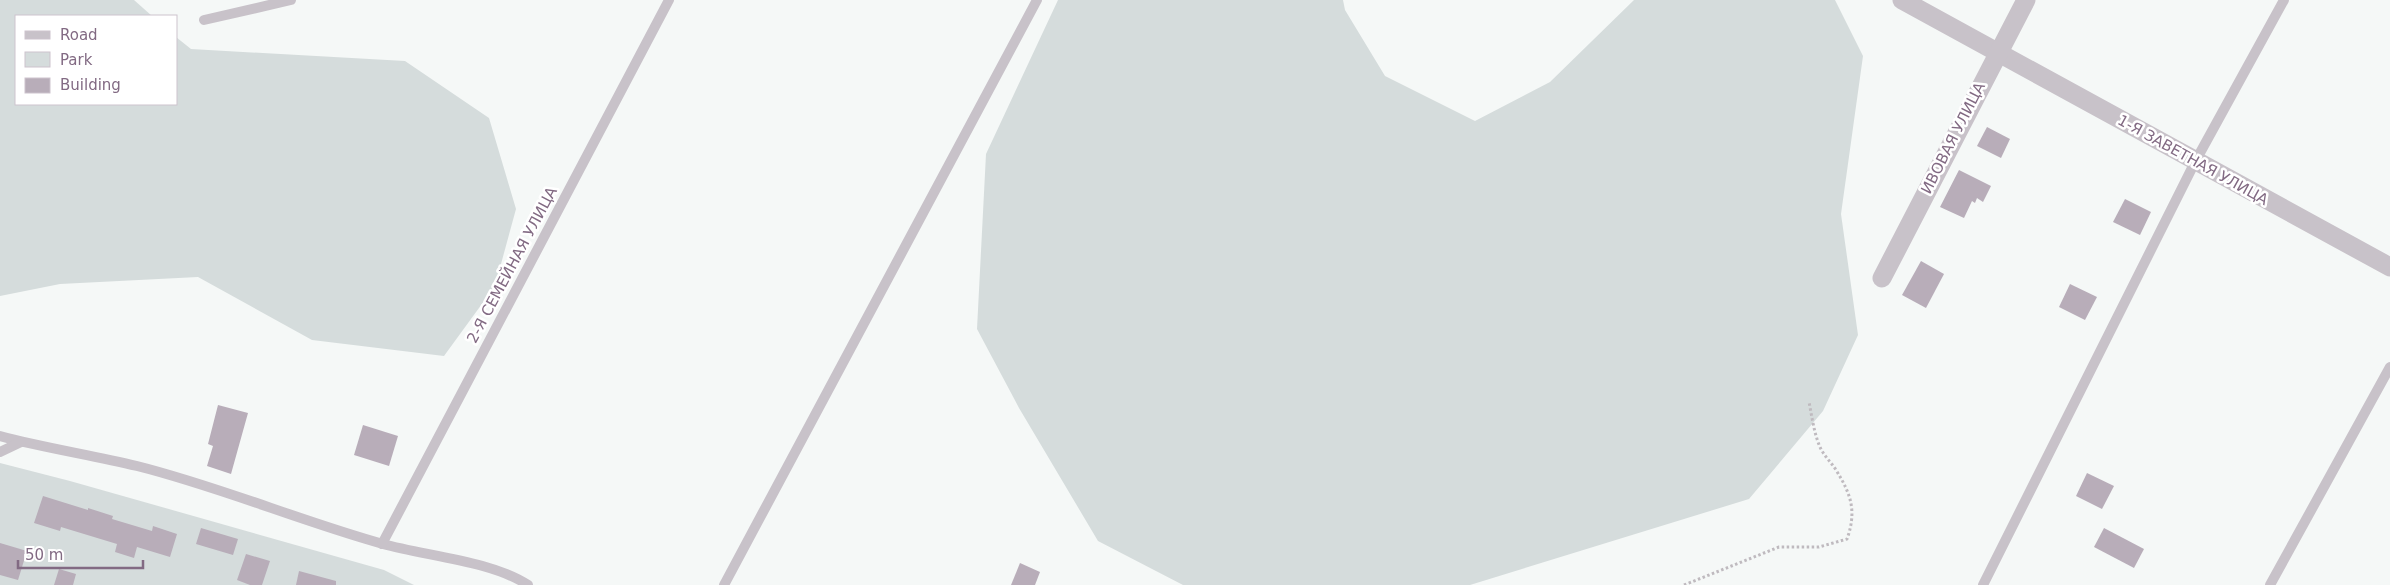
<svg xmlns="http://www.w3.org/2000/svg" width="2390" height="585" viewBox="0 0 2390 585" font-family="'DejaVu Sans',sans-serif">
<rect width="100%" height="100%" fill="#f5f8f7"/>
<g fill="#d5dcdc">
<polygon points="0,0 134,0 152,16 16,16 16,104 176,104 176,37 191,49 405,61 489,118 516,209 495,286 444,356 312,340 198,277 60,284 0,296"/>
<polygon points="1058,0 1343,0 1345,10 1385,76 1475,121 1550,82 1634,0 1835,0 1863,56 1841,214 1858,335 1823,411 1749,499 1470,585 1183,585 1098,541 1019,408 977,329 986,154"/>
<polygon points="0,463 70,481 384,570 414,585 0,585"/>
</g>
<g fill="#b8adb9">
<polygon points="1987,127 2010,139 2001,158 1977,146"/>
<polygon points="1959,170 1991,186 1983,202 1977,198 1975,203 1972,201 1964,218 1940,207"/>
<polygon points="2125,199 2151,212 2140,235 2113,222"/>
<polygon points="1921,261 1944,274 1926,308 1902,295"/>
<polygon points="2070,284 2097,297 2085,320 2059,307"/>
<polygon points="218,405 248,413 231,474 207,466 213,446 208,444"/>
<polygon points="363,425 398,436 389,466 354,455"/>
<polygon points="2087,473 2114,486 2102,509 2076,496"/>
<polygon points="43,496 88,510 88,508 113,516 112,519 152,531 153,526 177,534 170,557 137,547 134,558 115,552 117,544 61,527 60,531 34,523"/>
<polygon points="201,528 238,539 233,555 196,544"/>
<polygon points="2104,528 2144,549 2134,568 2094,547"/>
<polygon points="0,543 27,551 18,580 0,575"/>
<polygon points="246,554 270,561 262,585 250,585 237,580"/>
<polygon points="1020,563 1040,572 1035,585 1011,585"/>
<polygon points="59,569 76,574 73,585 54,585"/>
<polygon points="299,571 336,581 336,585 296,585"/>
</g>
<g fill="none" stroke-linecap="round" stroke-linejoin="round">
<path stroke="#bfbabf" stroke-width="3" stroke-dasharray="2.5 2.5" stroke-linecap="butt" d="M1684 585 1779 547H1819L1847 539C1857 511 1851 494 1836 470 1831 462 1824 456 1820 447 1814 433 1812 417 1809 402"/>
<g stroke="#c8c2c9" stroke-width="10">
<polyline points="204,20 291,0"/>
<path d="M0 436C45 448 92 455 137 466 221 487 300 521 383 544 426 556 492 561 528 585"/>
<polyline points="0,452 21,442"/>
<polyline points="382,544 669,0"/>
<polyline points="724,585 1037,0"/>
<polyline points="1983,585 2195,162 2284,0"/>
<polyline points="2270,585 2390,367"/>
</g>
<g stroke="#c8c2c9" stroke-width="19">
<polyline points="1902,0 2390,267"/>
<polyline points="1882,278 2026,0"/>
</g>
</g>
<g text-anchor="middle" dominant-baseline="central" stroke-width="5" stroke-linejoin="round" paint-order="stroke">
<g font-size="15" fill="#826a83" stroke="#fff">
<text transform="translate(1953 138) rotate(-63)">ИВОВАЯ УЛИЦА</text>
<text transform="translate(2193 160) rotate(29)">1-Я ЗАВЕТНАЯ УЛИЦА</text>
<text transform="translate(512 265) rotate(-62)">2-Я СЕМЕЙНАЯ УЛИЦА</text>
</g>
</g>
<rect x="15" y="15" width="162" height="90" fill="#ffffff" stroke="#cdc3cd"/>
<rect x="25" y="31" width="25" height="8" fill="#c8c2c9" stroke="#cdc3cd"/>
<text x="60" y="40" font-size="15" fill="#826a83">Road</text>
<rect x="25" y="52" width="25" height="15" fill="#d5dcdc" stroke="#cdc3cd"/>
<text x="60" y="65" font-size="15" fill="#826a83">Park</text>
<rect x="25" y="78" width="25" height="15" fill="#b8adb9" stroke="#cdc3cd"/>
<text x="60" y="90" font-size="15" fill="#826a83">Building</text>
<path d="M18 560v8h125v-8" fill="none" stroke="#826a83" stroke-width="2.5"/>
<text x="25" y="560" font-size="15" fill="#826a83" stroke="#ffffff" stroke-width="4" paint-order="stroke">50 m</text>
</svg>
